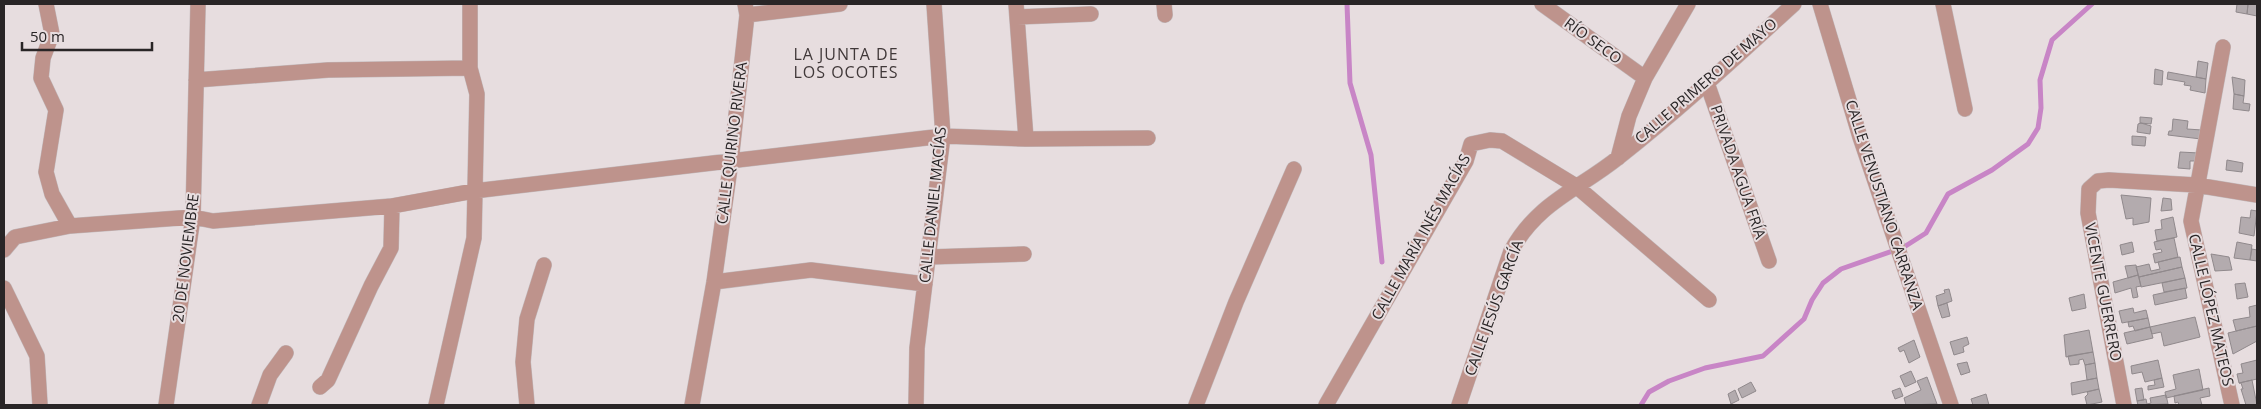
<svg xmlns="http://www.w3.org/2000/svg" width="2261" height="409" font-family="'Open Sans',sans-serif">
<rect width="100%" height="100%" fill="#e7dddf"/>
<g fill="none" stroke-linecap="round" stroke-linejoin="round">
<path stroke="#c885c6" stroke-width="5" d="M1347 4 1350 83 1371 155 1382 262
M1641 405 1649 392 1669 381 1705 368 1763 356 1804 319 1812 300 1823 283 1841 269 1904 247 1926 233 1948 194 1992 170 2028 144 2038 128 2041 108 2040 80 2052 40 2092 4"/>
</g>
<path fill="#b3abae" stroke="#90898c" d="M2237 4H2248L2247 14 2236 12Z
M2248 4H2257V16L2247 14Z
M2198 61 2208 63 2206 79 2196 77Z
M2155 69 2163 71 2162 85 2154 84Z
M2168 72 2206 79 2205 93 2190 90 2191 86 2184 85 2185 82 2167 79Z
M2232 77 2245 80 2244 96 2234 94Z
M2234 94 2244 96 2243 103 2250 104 2249 111 2233 109Z
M2140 117 2152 118 2151 124 2140 123Z
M2173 119 2188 121 2187 129 2202 130 2201 139 2168 135 2169 131H2172Z
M2141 123 2151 126 2150 134 2137 132 2138 124Z
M2132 136 2146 137 2145 146 2132 145Z
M2180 152 2199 153 2198 161H2190V169L2178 168Z
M2227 160 2243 163 2242 172 2226 170Z
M2121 195 2151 198 2149 222 2133 225V218L2126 219Z
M2163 198 2171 199 2172 210 2161 211Z
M2251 210 2257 211 2254 236 2239 233 2241 217 2250 218Z
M2173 217 2177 237 2157 241 2155 230 2162 229 2161 220Z
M2174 238 2178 257 2155 263 2153 254 2162 252 2161 249 2156 250 2154 242Z
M2132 242 2134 252 2122 255 2120 245Z
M2237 242 2252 245 2250 260 2234 258Z
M2252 249 2257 250V261L2250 260Z
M2211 254 2229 257 2232 270 2215 271Z
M2180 257 2182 267 2139 277 2136 267 2149 264 2151 271 2160 269 2158 262Z
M2136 265 2138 275 2128 278 2125 266Z
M2182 267 2185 278 2141 287 2139 277Z
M2138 275 2141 286 2136 287 2138 297 2133 298 2131 288 2115 293 2113 282Z
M2185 278 2187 288 2164 292 2162 283Z
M2245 283 2248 297 2237 299 2235 284Z
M2185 288 2187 298 2155 305 2153 295Z
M1949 289 1952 301 1938 306 1936 296 1945 293 1944 290Z
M2084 294 2086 308 2072 311 2069 298Z
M1947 303 1950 316 1942 318 1938 306Z
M2257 305V326L2236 331 2233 320 2250 317 2249 307Z
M2133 308 2134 313 2146 310 2148 318 2122 323 2119 311Z
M2195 317 2200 337 2164 346 2161 332 2152 334 2150 327Z
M2148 318 2150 327 2135 331 2133 326 2129 327 2128 322Z
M2257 326V341L2233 354 2228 333Z
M2150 327 2153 338 2127 344 2124 333Z
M2089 330 2093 352 2066 357 2064 335Z
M1967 337 1969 344 1963 347 1964 352 1954 355 1950 342Z
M1914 340 1920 357 1909 363 1904 350 1900 352 1898 348Z
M2093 352 2095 363 2085 365 2083 359 2079 360V364L2070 365 2068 356Z
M2158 360 2162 378 2145 382 2142 372 2132 374 2131 366Z
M2257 360V379L2239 383 2237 374 2243 373 2241 364Z
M1967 362 1970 372 1961 375 1957 364Z
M2095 363 2097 378 2087 380 2085 365Z
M2199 369 2203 390 2166 398 2165 392 2176 389 2173 375Z
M1911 371 1916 382 1905 387 1900 376Z
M1927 377 1937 404 1906 405 1904 398 1921 390 1917 381Z
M2097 378 2099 389 2072 395 2071 383Z
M2162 378 2164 387 2148 390V386L2155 385 2154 380Z
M2252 380 2257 405H2246L2241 389H2243L2241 383H2239Z
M1751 382 1756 391 1742 398 1738 389Z
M1900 388 1903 396 1895 399 1892 391Z
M2142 388 2144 400 2137 401 2135 389Z
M2209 388 2210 396 2200 398 2202 405H2179L2178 402 2175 403 2174 396Z
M2099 389 2102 402 2087 405 2085 397 2088 394 2087 392Z
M1735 390 1739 400 1731 404 1728 394Z
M1986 394 1989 405H1973L1971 399Z
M2166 395 2168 404 2138 405 2137 401 2146 399 2147 404 2151 403 2150 398Z"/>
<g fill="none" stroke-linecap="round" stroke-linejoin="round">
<g stroke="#c1b8ba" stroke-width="16">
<path id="street" d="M46 4 52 34 43 58 41 78 56 110 46 172 52 194 70 226
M1016 4 1026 139
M1164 4 1165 15
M1542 4 1645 78
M1820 4 1860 137 1951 405
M1943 4 1965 109
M747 15 840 4
M1017 17 1091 14
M2223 47 2191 221 2232 405
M196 80 328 70 470 68
M1707 83 1769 261
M1618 158 1629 116 1645 78 1688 4
M4 250 15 237 70 226 193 217 213 221 392 206 474 191 943 136 1026 139 1148 138
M929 257 1024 254
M714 282 811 270 925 284
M4 288 37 356 40 405
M320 387 328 380 371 286 391 248 392 206
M166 405 193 217 198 4
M259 405 270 375 286 353
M436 405 474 238 477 94 470 68V4
M527 405 523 362 527 319 544 265
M692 405 714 282 731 161 747 15 745 4
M916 405 917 348 943 136 934 4
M1196 405 1236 302 1294 169
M1326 405 1466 161 1471 144 1490 140 1502 141 1576 186 1709 300
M1459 405 1511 251C1538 202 1578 190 1619 157 1680 109 1737 56 1794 4
M2124 405 2088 213 2089 189 2098 181 2109 180 2196 185 2257 195"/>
</g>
<use href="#street" stroke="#be938c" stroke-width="15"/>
</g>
<g text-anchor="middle" stroke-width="4" stroke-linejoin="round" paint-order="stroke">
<g font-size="15" fill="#292526" stroke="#e7dddf">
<text transform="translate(1593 41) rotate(36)" y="5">RÍO SECO</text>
<text transform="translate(1706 81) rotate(-41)" y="5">CALLE PRIMERO DE MAYO</text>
<text transform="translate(732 143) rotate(-83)" y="5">CALLE QUIRINO RIVERA</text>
<text transform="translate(1738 172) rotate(71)" y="5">PRIVADA AGUA FRÍA</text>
<text transform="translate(933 205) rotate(-84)" y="5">CALLE DANIEL MACÍAS</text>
<text transform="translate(1884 205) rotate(72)" y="5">CALLE VENUSTIANO CARRANZA</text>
<text transform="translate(1421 237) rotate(-61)" y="5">CALLE MARÍA INÉS MACÍAS</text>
<text transform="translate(186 258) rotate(-83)" y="5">20 DE NOVIEMBRE</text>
<text transform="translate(2103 292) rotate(79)" y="5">VICENTE GUERRERO</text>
<text transform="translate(1494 308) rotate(-70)" y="5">CALLE JESÚS GARCÍA</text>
<text transform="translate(2211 310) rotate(77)" y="5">CALLE LÓPEZ MATEOS</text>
</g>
<g font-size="16" letter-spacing="1" fill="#403839" stroke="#e7dddf">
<text x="846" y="60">LA JUNTA DE<tspan x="846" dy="18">LOS OCOTES</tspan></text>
</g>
</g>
<rect width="2261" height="409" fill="none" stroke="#292526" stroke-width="10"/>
<path d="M22 42v8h130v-8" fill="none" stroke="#292526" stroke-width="2.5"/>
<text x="30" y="42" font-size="15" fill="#292526" stroke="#e7dddf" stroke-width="4" paint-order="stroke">50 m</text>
</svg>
